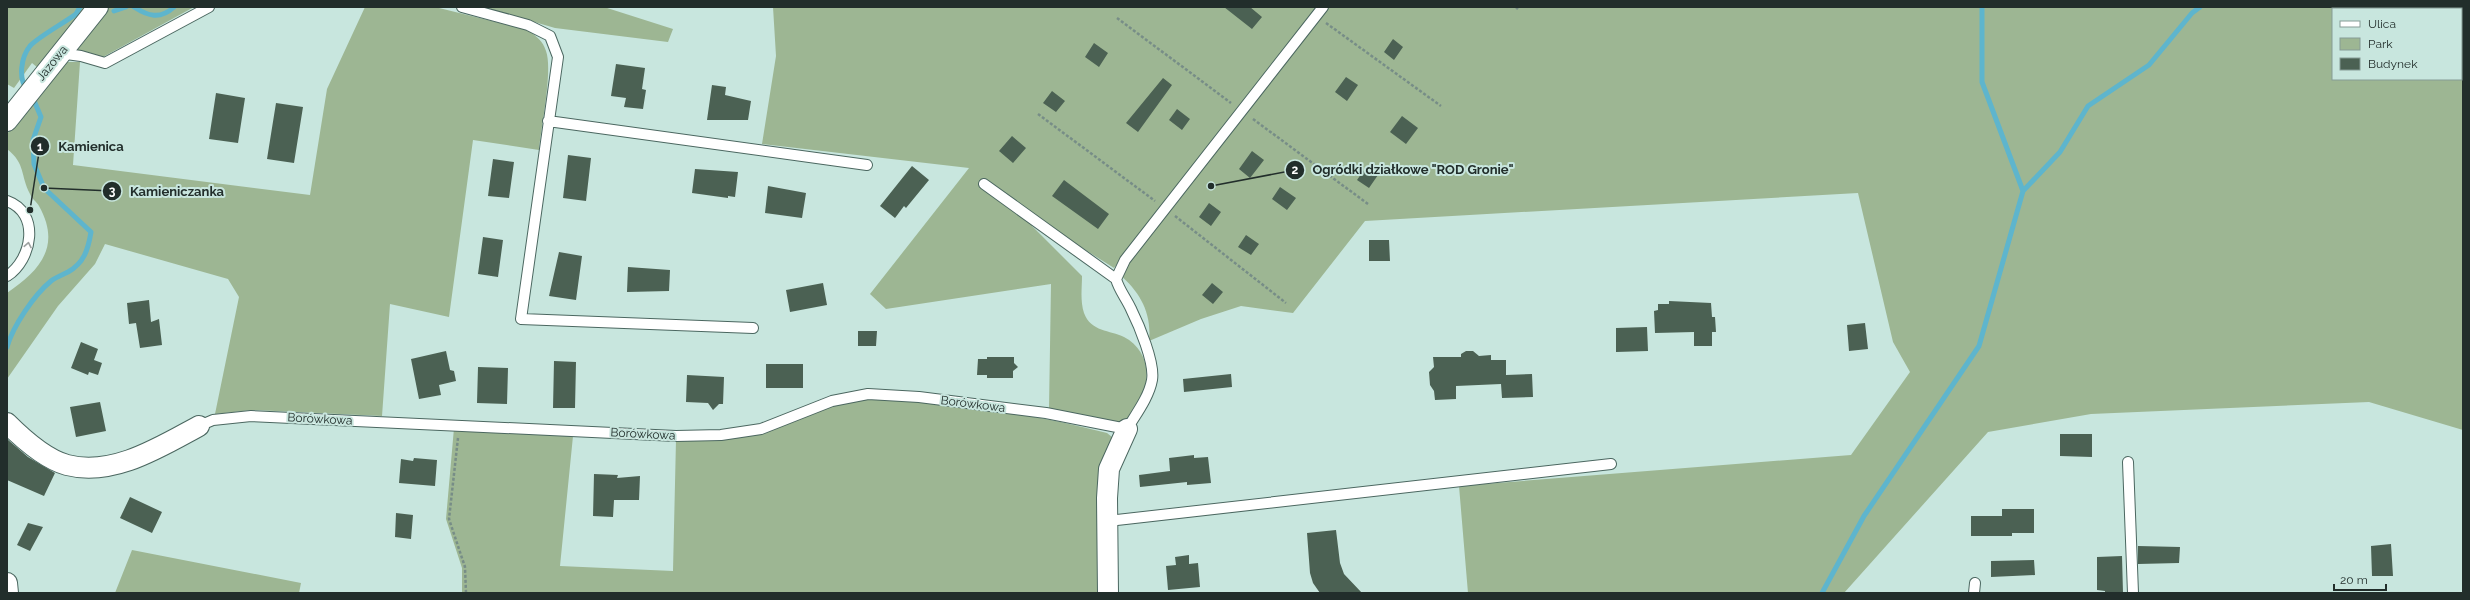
<svg xmlns="http://www.w3.org/2000/svg" width="2470" height="600" font-family="Raleway,sans-serif">
<rect width="100%" height="100%" fill="#c8e6de"/>
<path fill="#9db693" fill-rule="evenodd" d="M7 7H91L38 68 32 63 14 88 7 84Z
M104 7H194L103 57 75 50Z
M365 7H435L528 30C536 36 543 41 546 51 553 70 541 128 539 150L473 140 449 317 390 304 382 416 252 410 215 414 239 297 228 279 105 244 95 264 58 306 7 379V293C39 271 62 247 39 206 37 202 32 199 30 194 20 175 26 164 7 149V134L64 62H80L73 165 310 195 327 89Z
M483 7H604L673 29 668 42 555 28Z
M773 7H2463V430L2369 402 2091 414 1988 432 1844 593H1468L1459 486 1851 455 1910 372 1893 342 1858 193 1365 221 1293 313 1241 306 1201 319 1149 341C1152 313 1140 292 1119 274L1122 258 1114 268 1038 220 1032 226 1082 276C1082 287 1080 301 1084 313 1091 332 1110 330 1124 337 1144 347 1152 371 1143 392 1138 403 1130 413 1124 424L1049 409 1051 284 886 309 870 294 969 168 762 144 776 56ZM2333 9H2461V79H2333Z
M869 399C949 402 1029 413 1107 433L1112 437 1106 458 1101 593H462V568L446 519 454 428 573 436 560 566 673 571 676 440 722 439 834 405Z
M132 550 301 583 299 593H115Z"/>
<g fill="none" stroke-linecap="round" stroke-linejoin="round">
<path stroke="#5eb5cd" stroke-width="5" d="M134 7C148 16 160 20 174 7
M1982 7V82L2023 191
M114 11 126 7
M27 89C18 79 21 57 30 46 38 37 64 23 76 14L80 7
M7 347C13 326 34 295 51 281 56 277 62 275 68 272 84 263 88 250 91 232L44 188 34 164 33 140 41 117 32 96
M1822 593 1864 516 1979 346 2023 191 2060 152 2088 106 2149 65 2192 13 2200 7"/>
</g>
<path fill="#4b6153" d="M1224 7H1250L1262 17 1252 29Z
M1393 39 1403 47 1394 60 1384 52Z
M1094 43 1108 53 1099 67 1085 57Z
M616 64 645 68 642 89 646 90 643 109 624 107 626 98 611 96Z
M1346 77 1358 85 1347 101 1335 92Z
M1163 78 1172 85 1138 132 1126 123Z
M712 85 726 87 725 95 751 101 748 120H707Z
M1052 91 1065 101 1056 112 1043 103Z
M216 93 245 98 238 143 209 139Z
M276 103 303 107 294 163 267 159Z
M1177 109 1190 119 1182 130 1169 120Z
M1402 116 1418 128 1406 144 1390 132Z
M1012 136 1026 148 1013 163 999 151Z
M1252 151 1264 160 1250 178 1239 169Z
M568 155 591 158 586 201 563 198Z
M493 159 514 162 509 198 488 196Z
M912 166 929 180 906 208 904 206 895 218 880 206Z
M1366 167 1378 175 1369 188 1357 180Z
M695 169 738 172 735 197 728 196V198L692 193Z
M1064 180 1109 214 1098 229 1052 196Z
M768 186 806 193 802 218 765 213Z
M1280 187 1296 198 1287 210 1272 199Z
M1209 203 1221 212 1211 226 1199 217Z
M1246 235 1259 244 1251 255 1238 247Z
M483 237 503 240 498 277 478 274Z
M1369 240H1389L1390 261H1369Z
M559 252 582 256 576 300 549 296Z
M628 267 670 270 669 291 627 292Z
M823 283 827 305 790 312 786 290Z
M1212 283 1223 292 1213 304 1202 295Z
M149 300 151 322 159 319 162 345 140 348 136 323 129 324 127 303Z
M1669 301 1711 303 1712 317H1715L1716 332H1712V346H1694V332L1655 333 1654 311 1658 310V304H1669Z
M1865 323 1868 349 1849 351 1847 325Z
M1647 327 1648 351 1616 352V328Z
M858 331H877L876 346H858Z
M81 342 98 349 94 360 102 363 98 375 89 372 88 375 71 368Z
M446 351 450 370 454 371 456 381 439 385 441 395 419 399 411 359Z
M1466 351H1473L1479 356 1491 355V360H1506V375L1532 374 1533 397 1502 398 1501 384 1456 386V399L1435 400 1434 391 1430 385 1429 372 1434 367 1433 357H1461V354Z
M987 357H1014V363L1018 367 1013 371V378H987V375H977L978 359H987Z
M554 361 576 362 575 408H553Z
M766 364H803V388H766Z
M478 367 508 368 507 404 477 403Z
M1231 374 1232 387 1184 392 1183 379Z
M687 375 724 377 723 404H719L713 410 708 403 686 402Z
M100 402 106 431 76 437 70 407Z
M2060 434H2092V457L2060 456Z
M7 439 28 457 55 473 44 496 7 480Z
M1194 455V458L1208 457 1211 483 1187 485V482L1140 487 1139 475 1170 471 1169 458Z
M414 458 437 460 435 486 399 483 401 459 413 461Z
M594 474 618 475 617 478 640 476 639 500H614L613 517 593 516Z
M130 497 162 512 152 533 120 518Z
M2002 509H2034V533H2012V536H1971V516H2002Z
M396 513 413 515 411 539 395 537Z
M28 523 43 527 30 551 17 545Z
M1336 530 1340 563 1344 574 1362 593H1320L1313 583 1310 573 1307 533Z
M2391 544 2393 576H2372L2371 546Z
M2138 546 2180 547 2179 563 2138 564Z
M1189 555V564L1198 563 1200 587 1168 590 1166 566 1176 565 1175 557Z
M2122 556 2123 593H2105V591L2097 590V557Z
M2034 560 2035 575 1991 577V561Z"/>
<g fill="none" stroke-linecap="round" stroke-linejoin="round">
<g stroke="#4b6760" stroke-width="12">
<path id="lane" d="M462 7 528 25 550 36 558 57 521 319 753 328
M59 53 81 56 105 63 209 7
M548 121 867 165
M7 201C41 213 32 260 7 276
M1116 279 1125 260 1323 7
M199 426 213 420 251 416 676 436 721 435 761 429 832 401 868 394 919 397 1046 413 1127 429C1136 414 1149 397 1152 380 1155 363 1139 325 1131 309 1126 298 1119 290 1116 279L984 184
M2128 462 2133 593
M1108 521 1611 464
M1974 593 1975 583"/>
</g>
<g stroke="#4b6760" stroke-width="22">
<path id="street" d="M7 121 98 7
M7 423C23 439 45 459 67 465 113 477 160 447 199 426
M7 583 8 593
M1108 593 1107 498 1109 469 1127 429"/>
</g>
<path stroke="#778d87" stroke-width="2.5" stroke-dasharray="3 2" stroke-linecap="butt" d="M1516 7 1518 9
M1117 18 1231 103
M1326 23 1441 106
M1038 114 1155 201
M1253 119 1368 204
M1175 216 1286 303
M458 438 449 519 465 567 466 593"/>
<use href="#lane" stroke="#fff" stroke-width="10"/>
<use href="#street" stroke="#fff" stroke-width="20"/>
</g>
<defs><path id="oneway-chevron" d="M-2-3.5L2.5 0L-2 3.5" fill="none" stroke-width="1.6" stroke-linecap="round" stroke-linejoin="round"/></defs>
<use stroke="#9ca1a0" href="#oneway-chevron" transform="translate(28 245) rotate(-79)"/>
<g text-anchor="middle" stroke-width="4" stroke-linejoin="round" paint-order="stroke">
<g font-size="12" fill="#222e2b" stroke="#c8e6de">
<text transform="translate(52 63) rotate(-51)" y="4">Jazowa</text>
<text transform="translate(973 404) rotate(7)" y="4">Borówkowa</text>
<text transform="translate(320 419) rotate(3)" y="4">Borówkowa</text>
<text transform="translate(643 434) rotate(3)" y="4">Borówkowa</text>
</g>
</g>
<path fill="none" stroke="#222e2b" stroke-width="1.5" d="M30 210L40 146M1211 186L1295 170M44 188L112 191"/>
<g fill="#222e2b" stroke="#c8e6de" stroke-width="1.5">
<circle cx="30" cy="210" r="4"/>
<circle cx="1211" cy="186" r="4"/>
<circle cx="44" cy="188" r="4"/>
<circle cx="40" cy="146" r="10"/>
<circle cx="1295" cy="170" r="10"/>
<circle cx="112" cy="191" r="10"/>
</g>
<g font-size="12" text-anchor="middle" font-weight="bold" fill="#fff">
<text x="40" y="151">1</text>
<text x="1295" y="174">2</text>
<text x="112" y="195">3</text>
</g>
<g font-size="13" text-anchor="middle" font-weight="bold" fill="#222e2b" stroke="#c8e6de" stroke-width="4" stroke-linejoin="round" paint-order="stroke">
<text x="91" y="151">Kamienica</text>
<text x="1413" y="174">Ogródki działkowe "ROD Gronie"</text>
<text x="177" y="196">Kamieniczanka</text>
</g>
<rect width="2470" height="600" fill="none" stroke="#222e2b" stroke-width="16"/>
<rect x="2332" y="8" width="130" height="72" fill="#c8e6de" stroke="#869c96"/>
<rect x="2340" y="21" width="20" height="6" fill="#ffffff" stroke="#869c96"/>
<text x="2368" y="28" font-size="12" fill="#222e2b">Ulica</text>
<rect x="2340" y="38" width="20" height="12" fill="#9db693" stroke="#869c96"/>
<text x="2368" y="48" font-size="12" fill="#222e2b">Park</text>
<rect x="2340" y="58" width="20" height="12" fill="#4b6153" stroke="#869c96"/>
<text x="2368" y="68" font-size="12" fill="#222e2b">Budynek</text>
<path d="M2334 584v6h52v-6" fill="none" stroke="#222e2b" stroke-width="2"/>
<text x="2340" y="584" font-size="12" fill="#222e2b" stroke="#c8e6de" stroke-width="3" paint-order="stroke">20 m</text>
</svg>
